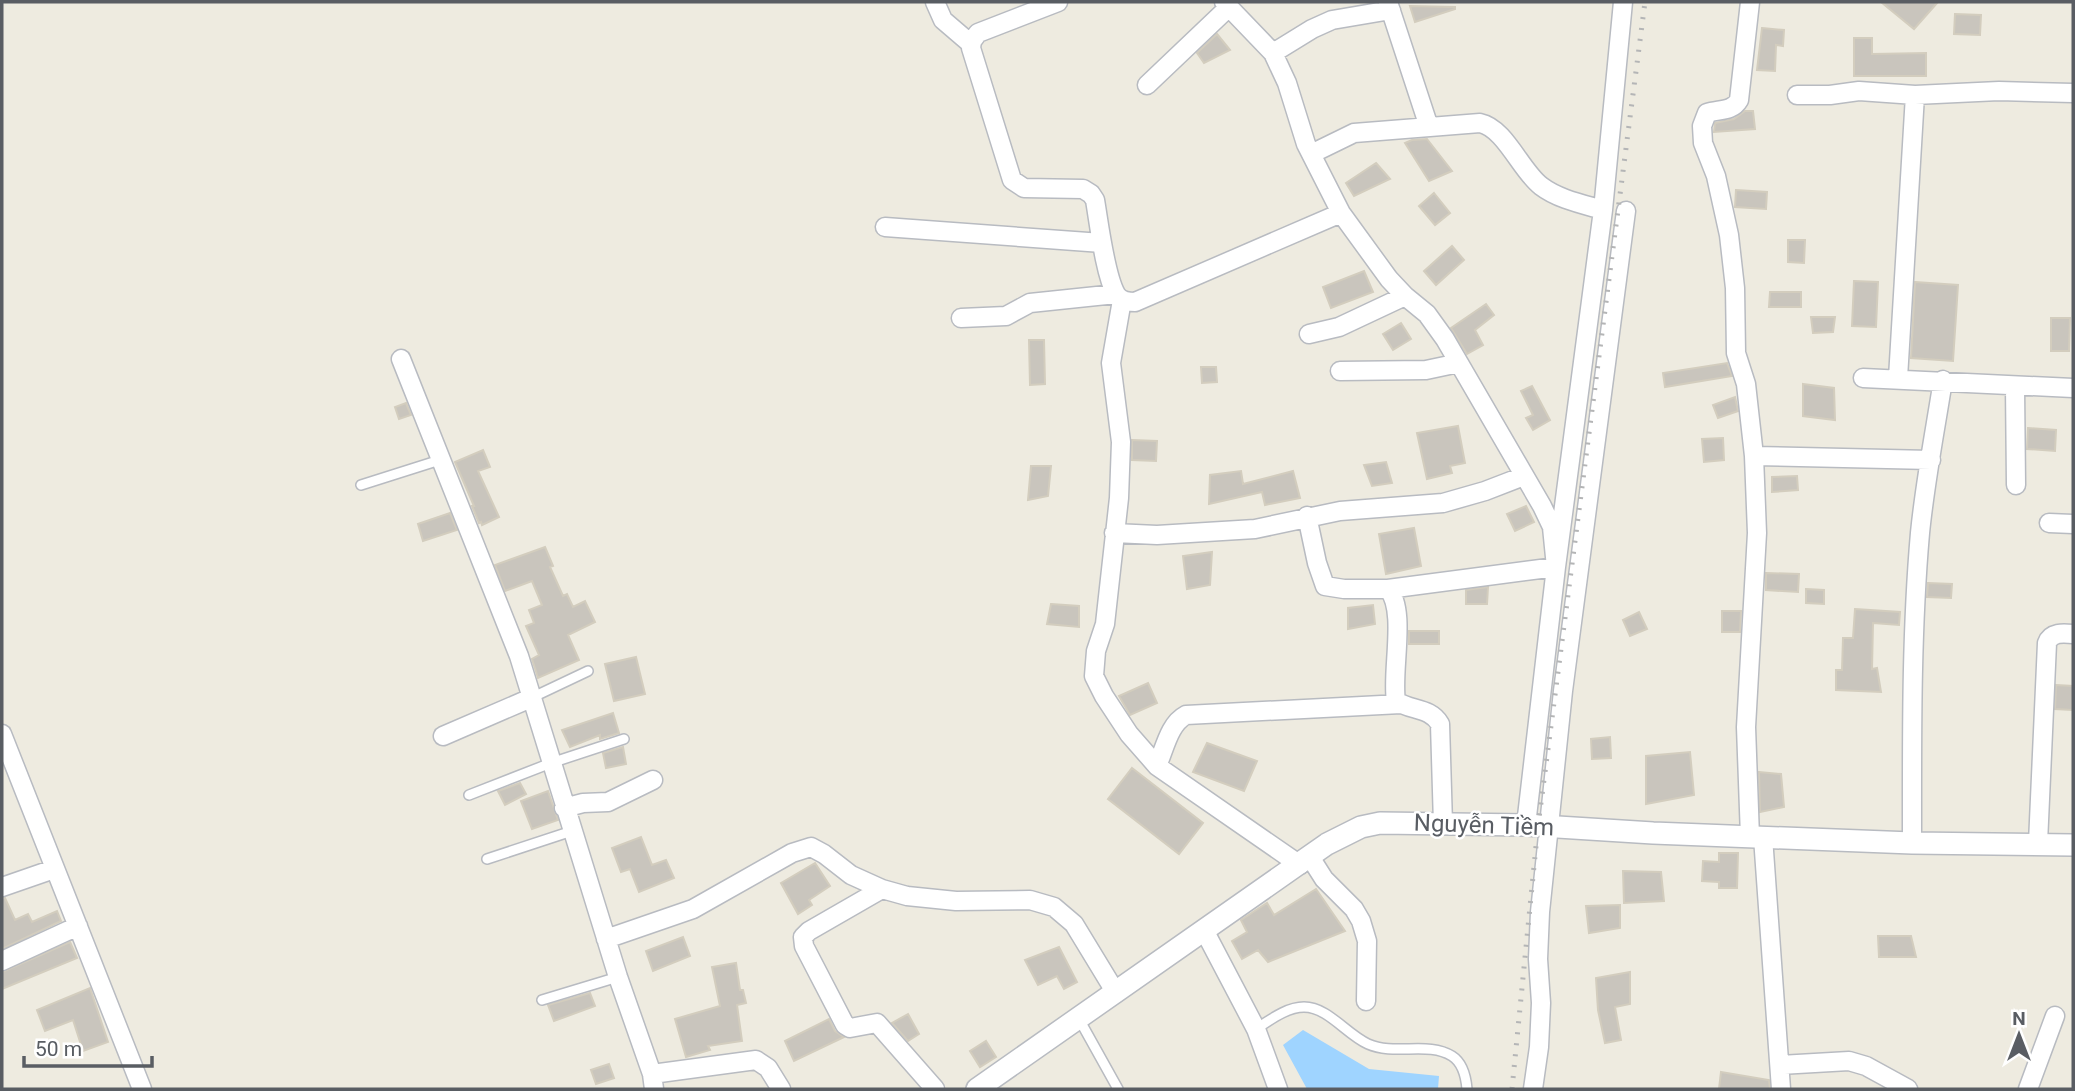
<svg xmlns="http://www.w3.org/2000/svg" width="2075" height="1091" font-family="Roboto,sans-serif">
<rect width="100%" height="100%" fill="#eeebe0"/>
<path fill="#9fd4ff" d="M1303 1030 1369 1069 1439 1076 1438 1089H1307L1283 1045Z"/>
<path fill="#c9c5bd" stroke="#d3cdbe" stroke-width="2" d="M1881 2H1938L1914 29Z
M1410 6 1455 7V9L1415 22Z
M1955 14 1981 15 1980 35 1954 34Z
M1762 28 1784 30 1783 46 1776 45 1775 71 1757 70Z
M1217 34 1230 50 1204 63 1197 53Z
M1854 38H1872V54L1926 53V76H1854Z
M1745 111H1753L1755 129 1714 132 1715 123 1734 119Z
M1427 139 1452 171 1429 181 1405 143 1412 140Z
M1376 163 1390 179 1354 196 1346 183Z
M1736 190 1767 192 1766 209 1735 207Z
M1434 193 1450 213 1435 225 1419 206Z
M1788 240H1805L1804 263 1788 262Z
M1452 246 1464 260 1436 285 1424 271Z
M1364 271 1373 292 1331 308 1323 287Z
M1854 281 1878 282 1876 327 1852 326Z
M1915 282 1958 285 1953 361 1911 358Z
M1770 292H1801V307H1769Z
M1486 304 1494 315 1475 330 1483 345 1467 354 1451 328Z
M1811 317H1835L1833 332 1813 333Z
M2051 318H2070L2069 351H2051Z
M1401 323 1411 339 1393 350 1383 334Z
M1029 340H1044L1045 384 1030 385Z
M1727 363 1732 376 1665 387 1663 373Z
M1201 367H1216L1217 382 1202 383Z
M1803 384 1834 388 1835 420 1803 416Z
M1532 386 1550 420 1533 430 1526 418 1533 415 1521 391Z
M1735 397 1738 411 1718 418 1713 405Z
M406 403 411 415 399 419 395 407Z
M1458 426 1465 463 1450 466 1452 473 1427 479 1417 433Z
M2028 428 2056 430 2055 451 2027 449Z
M1723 438 1724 460 1704 462 1702 439Z
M1132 440 1157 441 1156 461 1132 460Z
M483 450 490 467 478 471 499 517 482 525 481 522 479 523 472 506H474L455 462Z
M1386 462 1392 483 1372 486 1364 465Z
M1031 466H1051L1048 496 1028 500Z
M1241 471 1243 484 1293 471 1300 498 1265 505 1262 492 1209 504 1210 475Z
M1797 476 1798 490 1772 492V477Z
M1526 506 1534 522 1515 531 1507 514Z
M450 513 457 530 423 541 418 524Z
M1414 528 1421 566 1386 574 1379 534Z
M545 547 553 566 550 567 563 596 567 594 573 607 585 601 595 622 568 635 579 660 538 678 532 659 539 655 526 626 534 623 529 610 542 605 532 581 505 591 495 565Z
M1212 552 1210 585 1187 589 1183 556Z
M1766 573 1799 574 1798 592 1766 590Z
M1928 583 1952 584 1951 598 1927 597Z
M1488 587 1487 604H1466V590Z
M1806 589 1824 590V604L1806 603Z
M1051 604 1079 606V627L1047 624Z
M1373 605 1375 624 1348 629V608Z
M1855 609 1900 612 1899 625 1873 623 1872 669 1877 668 1881 692 1836 690V670H1842L1843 638H1853Z
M1722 611H1741L1740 632H1722Z
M1639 612 1647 629 1630 636 1623 620Z
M1409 631H1439V644H1409Z
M636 657 645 694 614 701 605 664Z
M1148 683 1157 703 1130 715 1119 696Z
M2056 685 2073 686 2072 710 2055 709Z
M613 713 619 733 600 739V735L570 747 562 730Z
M1610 737 1611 758 1592 759 1591 739Z
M1207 743 1257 761 1244 791 1193 772Z
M623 747 626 764 606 768 603 753Z
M1690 752 1694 795 1646 804V756Z
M1132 768 1203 823 1179 854 1108 799Z
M1759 772 1781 774 1784 807 1760 812Z
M520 783 526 794 505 805 498 791Z
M548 791 558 820 532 829 521 801Z
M641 837 652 865 666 860 674 878 639 892 630 869 621 872 612 848Z
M1719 853H1738L1737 888H1719V882L1702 881 1703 861 1719 862Z
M815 863 830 886 809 900 812 905 798 914 781 883Z
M1623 871 1661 872 1664 901 1624 903Z
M1316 889 1345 931 1268 962 1258 950 1242 959 1232 941 1247 932 1241 920 1267 903 1274 915Z
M2 898H5L15 920 28 914 32 922 57 911 61 921 2 949Z
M1620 905V928L1589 933 1586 906Z
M1878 936H1911L1916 957H1879Z
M683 937 690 956 653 971 646 951Z
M70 942 77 958 2 989V972Z
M1059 947 1077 982 1064 989 1057 976 1038 985 1025 960Z
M736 963 740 990H743L746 1003 737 1005 742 1041 708 1046 710 1050 686 1057 675 1019 720 1006 712 967Z
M1630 972V1004L1615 1007 1621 1040 1605 1043 1598 1010 1596 978Z
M90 988 108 1042 83 1051 73 1020 45 1031 37 1010Z
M590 993 595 1006 554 1021 548 1005Z
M908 1014 919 1034 908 1041 892 1023Z
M829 1019 835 1031 844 1037 794 1061 785 1041Z
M986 1041 996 1057 980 1067 970 1051Z
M609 1064 614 1078 596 1084 591 1070Z
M1721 1072 1769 1080 1770 1089H1719Z"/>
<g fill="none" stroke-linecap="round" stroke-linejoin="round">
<g stroke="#b8bbc1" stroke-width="12">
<path id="service" d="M361 485 443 459
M531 698 588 671
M469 795 551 763 624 739
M487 859 572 831
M542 1000 618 977
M1079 1019 1118 1089
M1256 1029C1270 1020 1287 1007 1304 1007 1328 1007 1346 1034 1368 1044 1395 1056 1428 1041 1452 1056 1463 1063 1466 1077 1467 1089"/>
</g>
<g stroke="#b8bbc1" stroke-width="21">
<path id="minor" d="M935 2 943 20 971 44
M1058 2 978 33 972 41 971 48 1012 180 1024 188 1083 189 1091 194 1095 200C1099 223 1105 275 1116 294 1120 301 1128 302 1135 302L1341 213
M1224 2 1273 53 1287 83 1306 144 1341 213 1389 279 1405 296 1427 314 1445 339 1542 506 1552 527 1556 567 1526 825
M1388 2 1429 127
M1273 53 1312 29 1332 20 1391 10
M1147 85 1229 7
M1797 95H1830L1859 91 1915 95 1999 91 2073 93
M1311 154 1354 133 1480 123C1505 128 1521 171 1541 186 1558 199 1582 204 1603 210
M885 227 1102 243
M1122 300 1111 363 1121 442 1119 498 1105 624 1096 651 1094 676 1104 696 1129 734 1157 766 1300 865
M961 318 1006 316 1030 303 1116 294
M1309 334 1339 327 1405 296
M401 359 519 656 618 977 652 1074 654 1089
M1340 371 1426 370 1459 363
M1863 378 2073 388
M1898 378 1915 95
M2015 387 2016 485
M1754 456 1931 460
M1307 516 1317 563 1325 586 1344 589H1388C1407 610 1391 672 1396 701 1411 711 1430 707 1440 724L1443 824
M2049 523 2073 524
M1114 533 1157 535 1255 529 1340 511 1443 503 1485 491 1524 476
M1388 589 1556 567 1603 210 1623 2
M2 734 142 1089
M443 736 531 698
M1157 766C1165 748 1169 724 1186 715L1401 704
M564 808 583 803 608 802 653 780
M1750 837 1746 727 1757 533 1754 456 1746 384 1736 353 1735 288 1729 235 1716 176 1703 143 1702 126 1707 113C1719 109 1732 112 1739 100L1750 2
M1763 837 1781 1089
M1912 843C1912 740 1911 636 1920 533 1925 482 1935 431 1943 380
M2038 843 2047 643C2051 632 2063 633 2073 634
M1310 857 1324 879 1354 909 1361 921 1367 941 1366 1001
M2 887 54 869
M882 889 809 931 803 937 804 946 845 1025 850 1028 877 1023 935 1089
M1204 930 1256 1029 1278 1089
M606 939 693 909 792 853 811 847 824 854 851 875 882 889 907 896 956 901 1030 900 1054 907 1074 924 1116 993
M2 961 78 926
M1780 1065 1849 1061 1866 1066 1908 1089
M652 1074 756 1060 768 1068 781 1089
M1533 1089 1539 1047 1541 1003 1538 959 1540 912 1563 691 1626 211
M2028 1089 2055 1016"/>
</g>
<g stroke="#b8bbc1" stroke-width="24">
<path id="tertiary" d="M977 1089 1327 844 1361 827 1380 823 1526 825 1653 833 1912 843 2073 845"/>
</g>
<use href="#service" stroke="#fff" stroke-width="9"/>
<use href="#minor" stroke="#fff" stroke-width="18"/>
<use href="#tertiary" stroke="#fff" stroke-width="21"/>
<path stroke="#b4b5b6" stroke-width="5" stroke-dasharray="2 9" stroke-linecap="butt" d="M1512 1089 1538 826 1645 2"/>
</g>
<g text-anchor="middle" stroke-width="5" stroke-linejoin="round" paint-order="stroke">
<g font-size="24" fill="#595d63" stroke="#fff">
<text transform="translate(1484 825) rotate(2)" y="8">Nguyễn Tiềm</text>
</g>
</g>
<rect width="2075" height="1091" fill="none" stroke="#595d63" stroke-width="7"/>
<g transform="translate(2019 1035)" stroke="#ffffff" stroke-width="5" paint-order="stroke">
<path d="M0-5L12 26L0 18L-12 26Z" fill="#595d63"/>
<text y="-10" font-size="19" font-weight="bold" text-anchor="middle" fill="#595d63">N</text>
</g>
<path d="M24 1056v10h128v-10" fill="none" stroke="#595d63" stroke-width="3.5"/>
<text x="35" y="1056" font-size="21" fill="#595d63" stroke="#ffffff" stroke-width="5" paint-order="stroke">50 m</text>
</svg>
